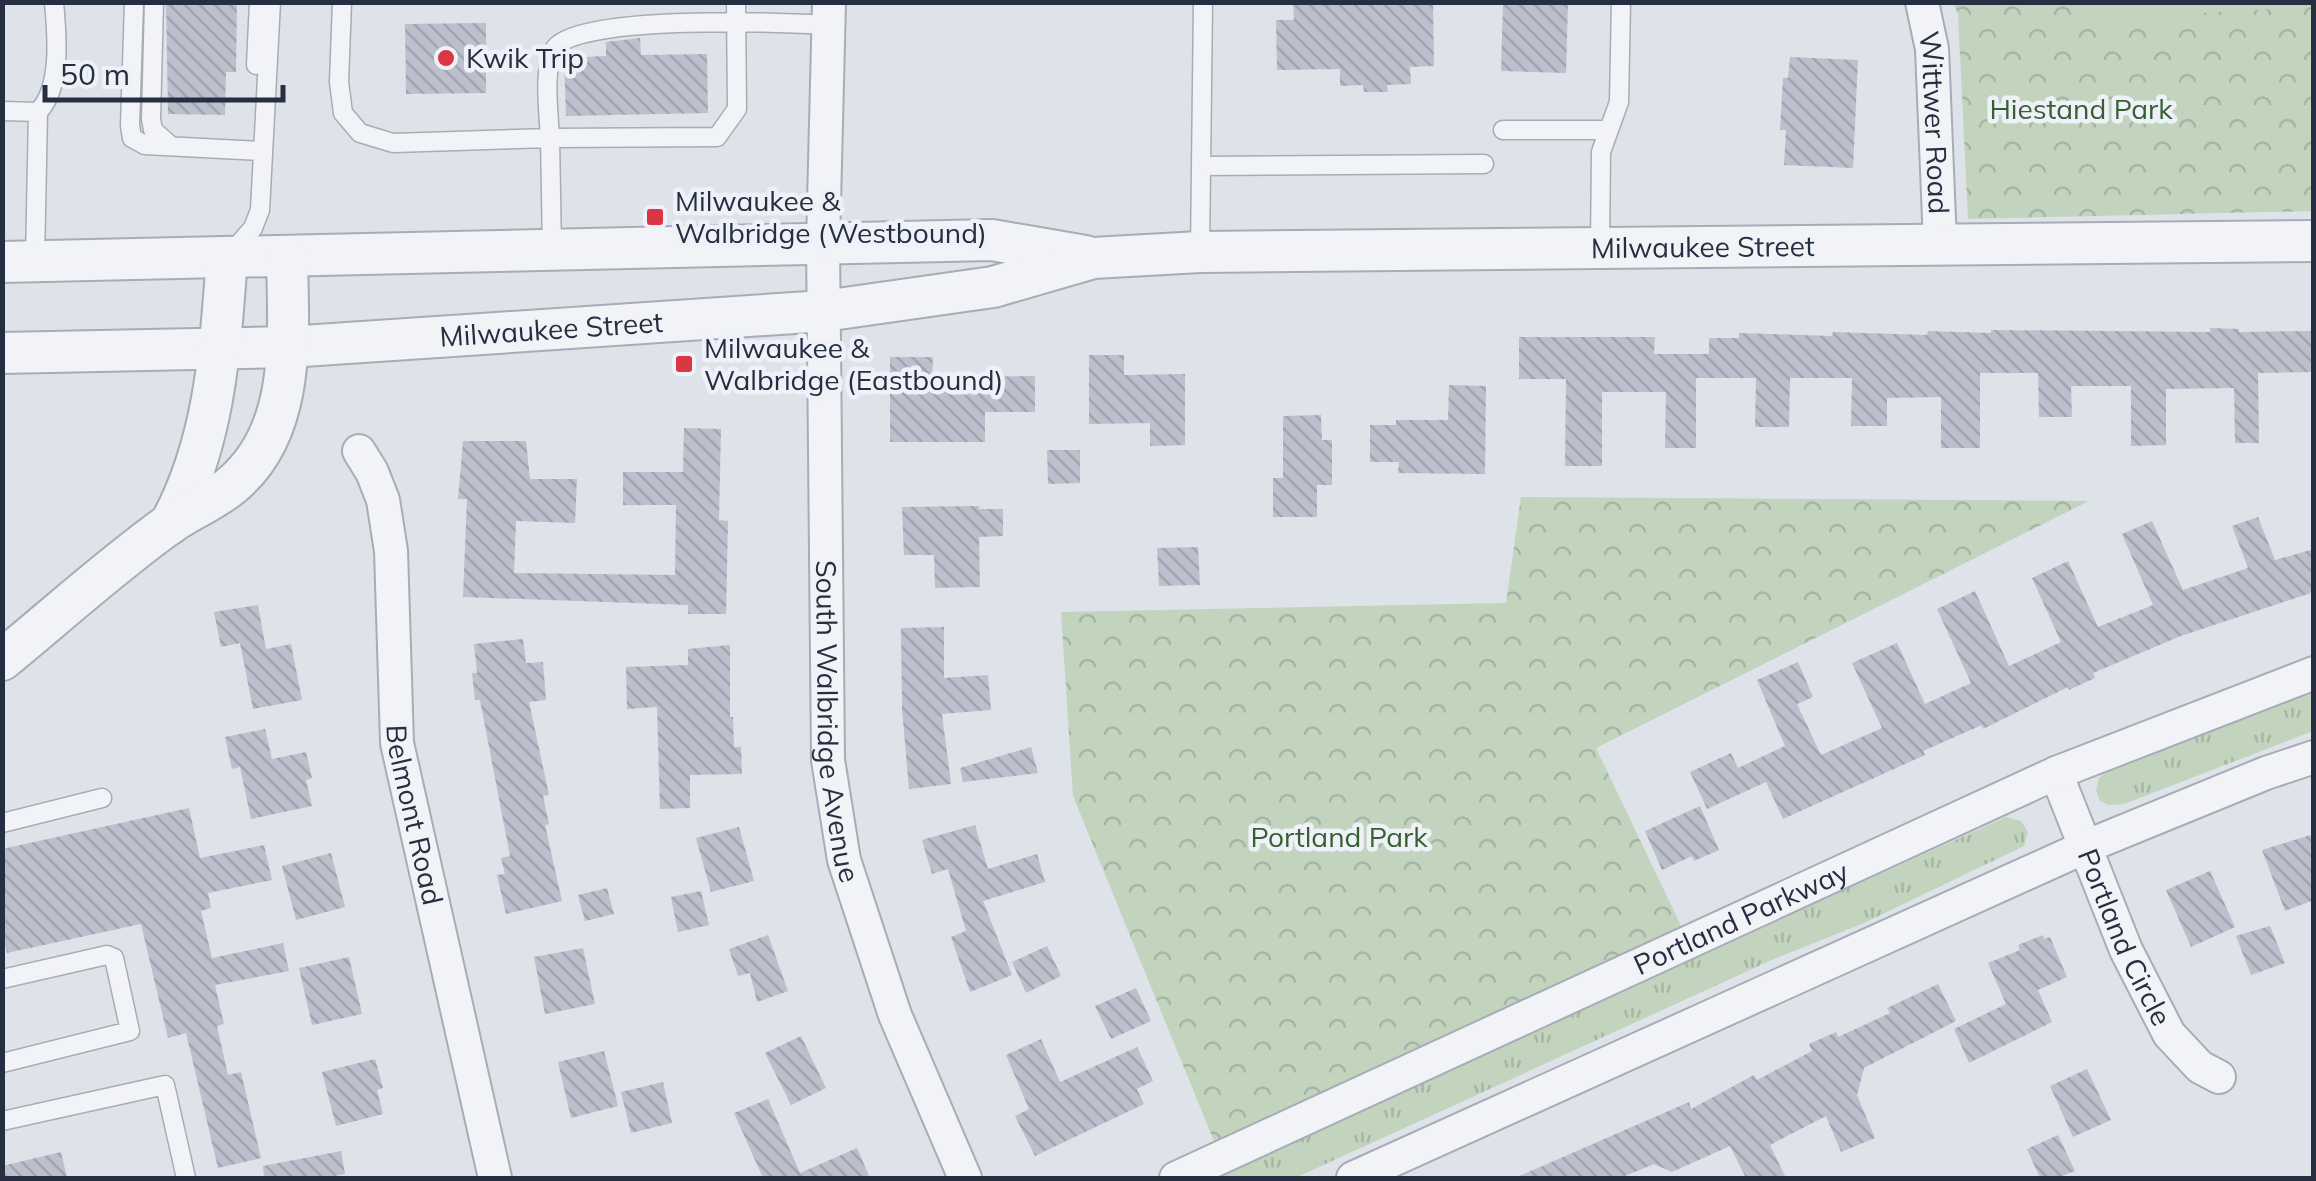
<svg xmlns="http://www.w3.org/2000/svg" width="2316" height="1181" font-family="Mulish,sans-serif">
<defs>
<pattern id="grass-tufts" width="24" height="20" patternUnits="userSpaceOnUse" patternTransform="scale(2.5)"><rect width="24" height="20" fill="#c2d4be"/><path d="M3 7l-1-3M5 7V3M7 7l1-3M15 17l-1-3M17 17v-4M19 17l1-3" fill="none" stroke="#a7b6a4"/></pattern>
<pattern id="park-crowns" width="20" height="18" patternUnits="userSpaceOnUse" patternTransform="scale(2.5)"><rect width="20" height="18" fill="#c2d4be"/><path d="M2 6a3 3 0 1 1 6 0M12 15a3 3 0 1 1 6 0" fill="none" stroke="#a7b6a4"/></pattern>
<pattern id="building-back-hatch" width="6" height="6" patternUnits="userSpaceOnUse" patternTransform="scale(2.5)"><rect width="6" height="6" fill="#bbc0cc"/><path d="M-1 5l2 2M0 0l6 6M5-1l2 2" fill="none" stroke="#a1a5b0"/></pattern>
</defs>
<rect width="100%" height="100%" fill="#dee2e9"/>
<path fill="url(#grass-tufts)" d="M2313 692V731L2124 804 2109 805 2100 801 2096 790 2099 778 2109 770 2213 726Z
M2006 817 2021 821 2028 832 2024 846 1864 923 1774 959 1295 1178H1206Z"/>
<path fill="url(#park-crowns)" d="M1953 3H2313V211L1968 219 1958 14Z
M1521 497 2089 501 1596 748 1684 932 1216 1146 1073 796 1061 612 1506 603Z"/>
<path fill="#c2d4be" d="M2313 2V7L2093 19 2092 3Z"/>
<path fill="url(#building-back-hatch)" d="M166 2H237L236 72H226L225 115 168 114Z
M1293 2H1433L1434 66 1410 67 1411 84 1387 85 1388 92H1364L1363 85 1340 86V69L1277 70 1276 20H1294Z
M1503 2H1568L1566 73 1501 71Z
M486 23V93L406 94 405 24Z
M640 38 641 55 707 54 708 113 566 116 564 58 606 56V42Z
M1790 57 1858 60 1853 168 1784 165 1786 130H1780L1783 78H1788Z
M2210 328 2239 329V332L2314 331V372L2258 373 2259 443H2235L2234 388 2166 389V445L2131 446V386H2071L2072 417H2039L2038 373H1980V448H1941V397L1887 398V426H1851L1852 378H1790L1789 427H1755L1756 378H1696V448H1665L1666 392H1602V466H1565L1566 379H1519V337H1655L1654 354H1709V338H1739V333L1832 336 1833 332 1927 335 1928 331 1991 333V330L2210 332Z
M1089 355H1124V375L1185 374V445L1150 446V423L1089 424Z
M890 357H933L932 377 1035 376V412H985V442H890Z
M1449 385 1486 386 1485 474 1398 473 1399 462H1370V425H1396V420H1448Z
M1321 415 1322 440H1332V485H1317V517H1273V478H1283V416Z
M684 428 721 429 719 520 728 521 726 614H688V605L463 597 467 499H458L463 441H526L530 479H577L575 523 516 521 514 573 675 575 676 505H623V472H683Z
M1047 450H1080V483L1048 484Z
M979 506V509H1003V536L979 537 980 587 935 588 934 555H904L902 507Z
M2258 517 2275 560 2314 549V592L2181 636 2093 673 2095 678 2069 690 2068 687 1983 729 1982 725 1923 751 1925 755 1783 819 1766 782 1707 809 1690 772 1731 753 1738 768 1785 746 1757 680 1798 662 1813 697 1797 704 1821 755 1882 728 1852 663 1897 643 1925 704 1971 683 1937 609 1975 591 2009 666 2061 642 2032 578 2068 561 2098 627 2153 605 2122 534 2152 521 2183 590 2248 568 2232 526Z
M1198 547 1200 585 1159 586 1157 548Z
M258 605 266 649 291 644 302 700 253 709 240 643 221 647 214 612Z
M944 627V678L988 675 991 710 942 714 951 784 909 789 902 709 901 628Z
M523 639 526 663 543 662 546 700 529 702 549 795 543 796 549 824 545 825 562 901 506 914 497 875 505 874 501 858 510 856 480 700H475L472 673H477L474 644Z
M730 645V717H733L734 747H741L742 774 690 775V808L660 809 657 707 627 709 626 667 688 665V649Z
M265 729 272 759 306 752 312 778 306 780 312 806 251 819 240 767 232 769 225 737Z
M1031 747 1038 773 963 782 960 768Z
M1700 806 1719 850 1694 861 1692 856 1662 870 1645 831Z
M189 808 200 858 264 845 272 880 208 893 211 908 201 911 212 958 283 943 289 971 215 985 224 1024 217 1026 228 1075 241 1072 261 1158 218 1168 186 1033 168 1038 141 924 7 953 2 933V849Z
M975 825 988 869 1037 854 1045 882 983 901 1012 975 970 992 951 937 966 931 948 869 932 874 922 840Z
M739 827 754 881 711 892 696 838Z
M2314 834V900L2285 911 2262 850Z
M331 853 345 907 296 920 282 866Z
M2210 871 2235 927 2191 947 2166 890Z
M607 888 614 914 585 921 578 895Z
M701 891 709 925 678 932 671 897Z
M2270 926 2285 963 2251 975 2236 936Z
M768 935 788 991 757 1002 750 973 738 976 729 949Z
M2043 935 2044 939 2050 937 2067 977 2038 990 2052 1022 1969 1063 1954 1029 2006 1004 1988 963 2020 950 2018 945Z
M1047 946 1061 976 1026 993 1012 962Z
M583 948 595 1004 545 1014 534 957Z
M349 957 362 1014 312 1025 299 968Z
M1938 984 1956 1021 1864 1068 1857 1095 1875 1138 1841 1152 1826 1116 1770 1145 1786 1178H1746L1730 1146 1672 1172 1654 1164 1620 1178H1515L1689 1102 1691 1109 1754 1075 1757 1080 1812 1051 1809 1044 1836 1032 1838 1037 1890 1013 1887 1008Z
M1136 988 1151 1021 1111 1039 1095 1006Z
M801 1036 826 1088 791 1105 765 1053Z
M1041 1039 1060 1082 1137 1047 1153 1081 1137 1089 1144 1104 1035 1156 1015 1116 1029 1109 1006 1055Z
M604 1051 618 1106 571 1118 558 1062Z
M375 1059 383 1088 377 1090 383 1114 336 1126 322 1072Z
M2087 1069 2111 1120 2073 1137 2050 1086Z
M663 1082 672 1123 631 1133 621 1092Z
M768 1099 800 1173 857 1148 870 1178H763L734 1113Z
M2058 1135 2075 1171 2057 1178H2040L2027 1149Z
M341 1151 345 1174 324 1178H264L263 1166Z
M61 1152 67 1178H2V1166Z"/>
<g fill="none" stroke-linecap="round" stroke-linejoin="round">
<g stroke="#a7acb7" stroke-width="21">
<path id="service" d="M134 2 130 126 132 138 145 145 263 151
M154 2 151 119 153 130 171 146
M342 2 339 82 343 113 360 133 393 143 550 138C549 116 542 64 556 47 581 15 782 22 828 25
M256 65 259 2
M2 111 38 112
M1503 130H1608
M1201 166 1484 164
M1600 247 1601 152 1619 102 1621 2
M552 250 550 138 717 137 737 109 736 2
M232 252 253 228 260 210 271 2
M1200 252 1203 2
M35 261 38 112C62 88 57 34 54 2
M2 823 102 798
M2 979 107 955 114 958 130 1031 2 1063
M2 1121 165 1085 186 1178"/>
</g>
<g stroke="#a7acb7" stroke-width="36">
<g id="minor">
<path id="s1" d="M829 2 823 243 828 760 844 860 895 1015 965 1178"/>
<path id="s2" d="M1922 2 1932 49 1940 243"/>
<path id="s3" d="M359 451 372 472 383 500 391 551 397 743 495 1178"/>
<path id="s4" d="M2056 773 2126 950 2169 1034 2200 1067 2219 1077"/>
<path id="s5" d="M1176 1178 2056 773 2314 673"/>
<path d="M1353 1178 2085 847 2266 773 2314 757"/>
</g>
</g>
<g stroke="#a7acb7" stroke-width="44">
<g id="tertiary">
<path d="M2 262 992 240 1085 256"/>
<path id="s6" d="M2 353 288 347 824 311 993 287 1093 258 1200 252 2314 241"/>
<path d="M170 524C215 442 220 350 227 258"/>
<path d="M2 660C57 615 111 566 168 525 189 510 213 501 232 485 298 430 288 332 287 256"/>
</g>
</g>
<use href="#service" stroke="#f1f3f7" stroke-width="18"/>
<use href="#minor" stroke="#f1f3f7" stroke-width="32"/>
<use href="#tertiary" stroke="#f1f3f7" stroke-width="40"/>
</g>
<g fill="#db3643" stroke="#eef1f7" stroke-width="4">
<circle cx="446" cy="58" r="10"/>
<rect x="645" y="207" width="20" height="20" rx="5"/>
<rect x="674" y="354" width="20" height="20" rx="5"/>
</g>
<g text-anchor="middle" stroke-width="9" stroke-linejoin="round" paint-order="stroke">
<g font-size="28" fill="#262e42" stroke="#eef1f7" text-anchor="start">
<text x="466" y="68">Kwik Trip</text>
<text x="675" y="211">Milwaukee &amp;<tspan x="675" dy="32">Walbridge (Westbound)</tspan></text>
<text x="704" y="358">Milwaukee &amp;<tspan x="704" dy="32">Walbridge (Eastbound)</tspan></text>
</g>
<g font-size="28" fill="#375f31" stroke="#eef1f7">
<text x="2081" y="119">Hiestand Park</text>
<text x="1339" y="847">Portland Park</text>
</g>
<g font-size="28" fill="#262e42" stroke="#eef1f7">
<text dy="10" stroke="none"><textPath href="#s2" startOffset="122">Wittwer Road</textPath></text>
<text dy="10" stroke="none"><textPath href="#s6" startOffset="1708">Milwaukee Street</textPath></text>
<text dy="10" stroke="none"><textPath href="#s6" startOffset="550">Milwaukee Street</textPath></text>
<text dy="10" stroke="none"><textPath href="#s1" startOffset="720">South Walbridge Avenue</textPath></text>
<text dy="10" stroke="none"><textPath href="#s3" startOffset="372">Belmont Road</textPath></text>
<text dy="10" stroke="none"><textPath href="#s5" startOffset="622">Portland Parkway</textPath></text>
<text dy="10" stroke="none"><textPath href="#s4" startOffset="178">Portland Circle</textPath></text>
</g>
</g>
<rect width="2316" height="1181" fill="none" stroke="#262e42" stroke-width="10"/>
<path d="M45 85v15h238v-15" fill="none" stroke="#262e42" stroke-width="5"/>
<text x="60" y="85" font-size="30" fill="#262e42" stroke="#eef1f7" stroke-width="8" paint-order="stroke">50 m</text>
</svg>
